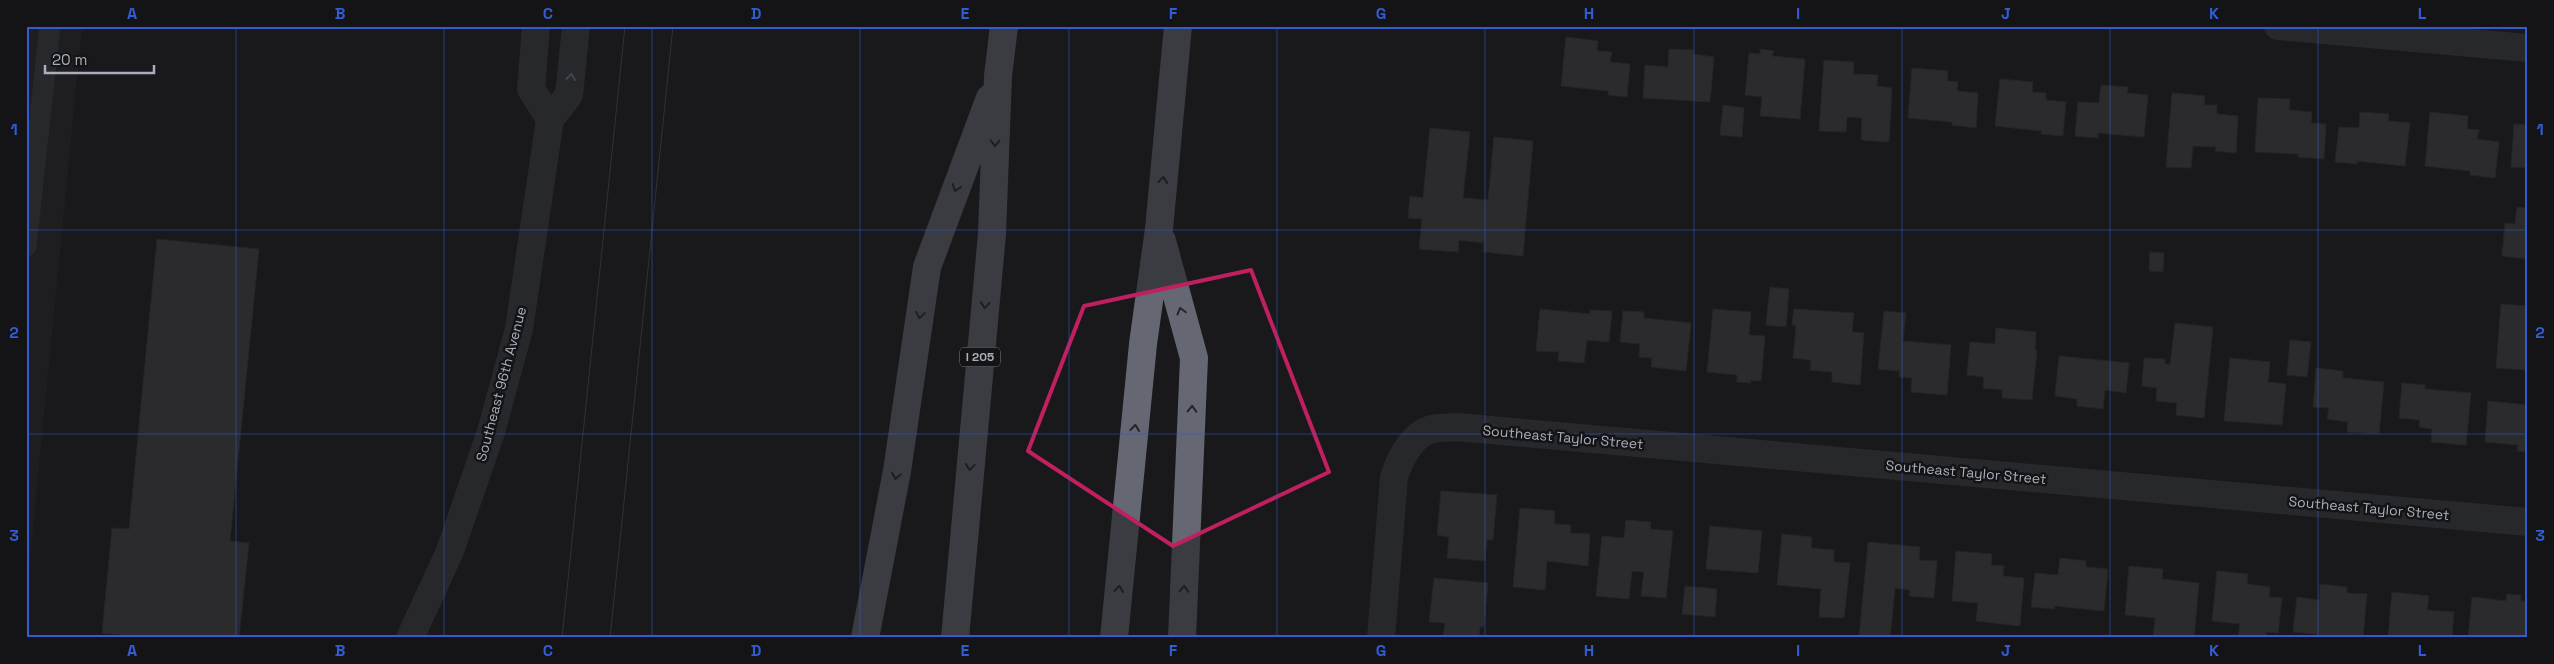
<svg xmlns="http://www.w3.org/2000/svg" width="2554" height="664" font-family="'Space Grotesk',sans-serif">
<rect width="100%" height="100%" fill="#19191b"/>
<path fill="#252528" d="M26 26H82L26 599Z"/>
<path fill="#404146" stroke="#333337" d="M1566 37 1598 41 1597 51 1612 52 1610 62 1630 64 1627 97 1608 95 1609 91 1561 86Z
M1669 49 1694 50 1693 54 1714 57 1710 102 1643 98 1645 65 1668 67Z
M1760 49 1774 51 1772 56 1805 59 1800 119 1760 116 1762 97 1745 95 1749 53 1760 54Z
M1824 60 1854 62 1853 74 1878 75 1877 86 1892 88 1889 142 1861 140 1862 118 1847 117 1846 132 1819 131Z
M1912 68 1948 71 1947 81 1958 82 1957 91 1978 93 1976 128 1952 125V122L1908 118Z
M2000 79 2033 82 2032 92 2046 93V100L2066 102 2063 136 2041 134 2042 131 1995 126Z
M2101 85 2128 87 2127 93 2148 95 2144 137 2098 133V138L2075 136 2078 102 2099 103Z
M2172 93 2205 96 2204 105H2217V114L2238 116 2236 153 2215 151 2216 147 2193 146 2191 168 2166 167Z
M2258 98 2290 99 2289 110 2312 112 2311 123 2326 124 2324 159 2298 157V154L2255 152Z
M1723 105 1744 108 1742 137 1720 135Z
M2360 112 2389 114 2388 121 2410 123 2405 166 2357 161V164L2335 162 2339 127 2359 128Z
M2430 112 2468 116 2467 129 2479 130 2477 139 2499 142 2495 178 2470 175V171L2425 166Z
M2514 124 2528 125V168L2511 167Z
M1430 128 1470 132 1463 198 1488 200 1494 137 1533 141 1523 256 1483 252 1484 243 1459 240 1458 252 1419 249 1422 219 1408 218 1410 196 1423 198Z
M2517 207 2528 208V259L2502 256 2505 223 2515 224Z
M157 239 259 249 230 541 249 543 239 638H155L102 633 112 528 129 529Z
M2150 252 2164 253 2163 272 2149 271Z
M1770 287 1789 289 1786 327 1766 325Z
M2501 304 2528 306V370L2496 368Z
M1540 309 1590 314V310L1612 311 1609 342 1587 340 1584 363 1558 361 1559 352 1536 351Z
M1713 309 1751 312 1749 335 1765 336 1761 381 1751 380V383L1737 382V375L1707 372Z
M1794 309 1854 313 1852 332 1864 333 1860 385 1832 382V372L1810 370 1811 360 1793 358 1796 326 1792 325Z
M1623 311 1644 312V318L1691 323 1686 371 1651 367 1652 358 1639 357 1640 344 1620 342Z
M1884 311 1906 313 1903 341 1951 345 1947 395 1911 392 1912 378 1899 377 1900 371 1878 369Z
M2175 323 2213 327 2204 418 2176 415 2177 403 2156 401 2157 388 2142 386 2144 358 2165 359V364L2170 365Z
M1996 328 2036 332 2035 349 2037 350 2032 400 2002 398V390L1983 388 1984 377 1967 375 1970 342 1995 344Z
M2290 340 2311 342 2307 377 2287 375Z
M2059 356 2129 363 2126 393 2105 390 2103 409 2077 406V399L2055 396Z
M2230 358 2270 362 2268 382 2286 384 2282 425 2224 421Z
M2316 368 2343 371V378L2384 382 2379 434 2347 432 2348 422 2327 419 2329 408 2313 407Z
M2402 383 2425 385V389L2471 393 2466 445 2431 442 2432 429 2419 427 2420 420 2399 418Z
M2488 401 2528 405V452L2517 451 2518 445 2485 442Z
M1441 491 1497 495 1493 540H1487L1485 561 1447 558 1449 537 1437 535Z
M1520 508 1555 511 1554 524 1571 525 1570 533 1590 534 1588 566 1547 561 1545 590 1513 587Z
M1626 520 1651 522 1650 529 1673 531 1666 598 1641 596 1644 572 1632 571 1629 599 1596 596 1602 536 1624 538Z
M1710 526 1762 531 1758 573 1706 569Z
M1782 534 1812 537 1811 548 1834 550V562L1850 563 1844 618 1819 617 1821 589 1777 585Z
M1868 542 1920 547 1919 560 1937 561 1934 598 1909 596 1910 590 1895 588 1890 638H1859Z
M1956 551 1992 554 1991 565 2004 566 2003 576 2024 578 2020 626 1976 621 1978 603 1952 601Z
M2060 558 2086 561V567L2108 569 2104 611 2055 606 2054 609 2031 607 2035 573 2058 575Z
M2129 566 2163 569 2162 579 2199 583 2194 638H2153L2155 618 2125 615Z
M2217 571 2248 574 2247 584 2270 587 2269 597 2282 598 2278 633 2266 632V638H2238L2240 624 2212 621Z
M1434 578 1488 583 1484 627H1480L1479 638H1443L1445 623 1429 622Z
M2320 584 2347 587V593L2367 594 2363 638H2324V635L2293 632 2297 597 2319 600Z
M1685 586 1717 589 1715 617 1682 614Z
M2392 592 2429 596 2427 610 2454 612 2452 638H2388Z
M2507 594 2521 595V601L2528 602 2525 638H2468L2472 597 2506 601Z"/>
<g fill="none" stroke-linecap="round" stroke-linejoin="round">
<path stroke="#393a41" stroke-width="21" d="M26 246 50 26"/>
<path stroke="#393a41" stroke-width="28" d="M2278 26 2528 48
M1381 638 1394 477C1400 459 1410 437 1429 430 1437 427 1449 428 1457 427L2528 522"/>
<path stroke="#393a41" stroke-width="28" d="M536 26 531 89 550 119
M410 638 450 551 491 432 519 329 550 119 569 95 576 26"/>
<path stroke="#656772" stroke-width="28" d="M1162 241 1194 358 1182 638
M865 638 897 471 927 267 990 98
M955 638 992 234 998 76 1004 26
M1114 638 1143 344 1159 229 1178 26"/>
<path stroke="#4c4e56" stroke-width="1" d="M562 638 625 26
M610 638 673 26"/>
</g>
<defs><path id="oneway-chevron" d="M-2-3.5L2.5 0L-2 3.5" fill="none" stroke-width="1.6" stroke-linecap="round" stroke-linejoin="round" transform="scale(1.25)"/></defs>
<use stroke="#777a85" href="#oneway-chevron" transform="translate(571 77) rotate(-84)"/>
<g stroke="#242528">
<use href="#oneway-chevron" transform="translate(995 143) rotate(92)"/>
<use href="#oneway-chevron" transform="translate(1163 180) rotate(-85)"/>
<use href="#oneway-chevron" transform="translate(956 188) rotate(110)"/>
<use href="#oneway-chevron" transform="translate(985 305) rotate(95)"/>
<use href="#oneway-chevron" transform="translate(1181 311) rotate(-105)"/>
<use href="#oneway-chevron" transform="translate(920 315) rotate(98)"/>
<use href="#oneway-chevron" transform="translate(1192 409) rotate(-88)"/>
<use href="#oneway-chevron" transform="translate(1135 428) rotate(-84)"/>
<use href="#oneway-chevron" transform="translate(970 467) rotate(95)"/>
<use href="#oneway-chevron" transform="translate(896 476) rotate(100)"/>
<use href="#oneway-chevron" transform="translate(1119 589) rotate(-84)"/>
<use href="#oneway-chevron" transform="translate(1184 589) rotate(-88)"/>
</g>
<path d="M0 0H2554V664H0ZM1251 270 1329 472 1173 546 1028 451 1084 306Z" fill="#19191b" fill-opacity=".55" fill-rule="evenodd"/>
<path fill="none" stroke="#c12060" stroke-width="4" stroke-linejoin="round" d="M1251 270 1329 472 1173 546 1028 451 1084 306Z"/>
<path fill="none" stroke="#325cd4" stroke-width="1" stroke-opacity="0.55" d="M236 26V638M444 26V638M652 26V638M860 26V638M1069 26V638M1277 26V638M1485 26V638M1694 26V638M1902 26V638M2110 26V638M2318 26V638M26 230H2528M26 434H2528"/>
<g text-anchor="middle" stroke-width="5" stroke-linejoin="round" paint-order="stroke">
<rect fill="#141416" stroke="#7d808a" stroke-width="1" x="960" y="347.5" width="40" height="19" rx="4"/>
<g font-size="12" font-weight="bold" fill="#aaaebc">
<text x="980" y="361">I 205</text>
</g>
<g font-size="14" fill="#aaaebc" stroke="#141416">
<text transform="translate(501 384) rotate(-75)" y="5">Southeast 96th Avenue</text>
<text transform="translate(1563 437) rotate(5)" y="5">Southeast Taylor Street</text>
<text transform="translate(1966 472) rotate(5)" y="5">Southeast Taylor Street</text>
<text transform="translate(2369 508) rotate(5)" y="5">Southeast Taylor Street</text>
</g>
</g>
<rect width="2554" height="664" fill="none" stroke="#141416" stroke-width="55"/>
<path d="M45 65v8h109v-8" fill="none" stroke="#aaaebc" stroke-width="2.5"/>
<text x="52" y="65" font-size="15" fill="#aaaebc" stroke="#141416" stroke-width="4" paint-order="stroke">20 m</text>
<rect x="28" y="28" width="2498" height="608" fill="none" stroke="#325cd4" stroke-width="2"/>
<g font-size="16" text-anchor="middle" font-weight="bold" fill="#325cd4">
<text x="132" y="19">A</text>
<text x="340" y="19">B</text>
<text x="548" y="19">C</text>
<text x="756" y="19">D</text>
<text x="965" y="19">E</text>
<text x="1173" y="19">F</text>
<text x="1381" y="19">G</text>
<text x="1589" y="19">H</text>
<text x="1798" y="19">I</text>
<text x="2006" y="19">J</text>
<text x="2214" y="19">K</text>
<text x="2422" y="19">L</text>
<text x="14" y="135">1</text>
<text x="2540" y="135">1</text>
<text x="14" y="338">2</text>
<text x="2540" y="338">2</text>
<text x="14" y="541">3</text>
<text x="2540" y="541">3</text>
<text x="132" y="656">A</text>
<text x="340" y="656">B</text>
<text x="548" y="656">C</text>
<text x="756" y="656">D</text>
<text x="965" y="656">E</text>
<text x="1173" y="656">F</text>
<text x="1381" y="656">G</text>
<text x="1589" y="656">H</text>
<text x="1798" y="656">I</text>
<text x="2006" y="656">J</text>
<text x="2214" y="656">K</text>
<text x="2422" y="656">L</text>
</g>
</svg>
